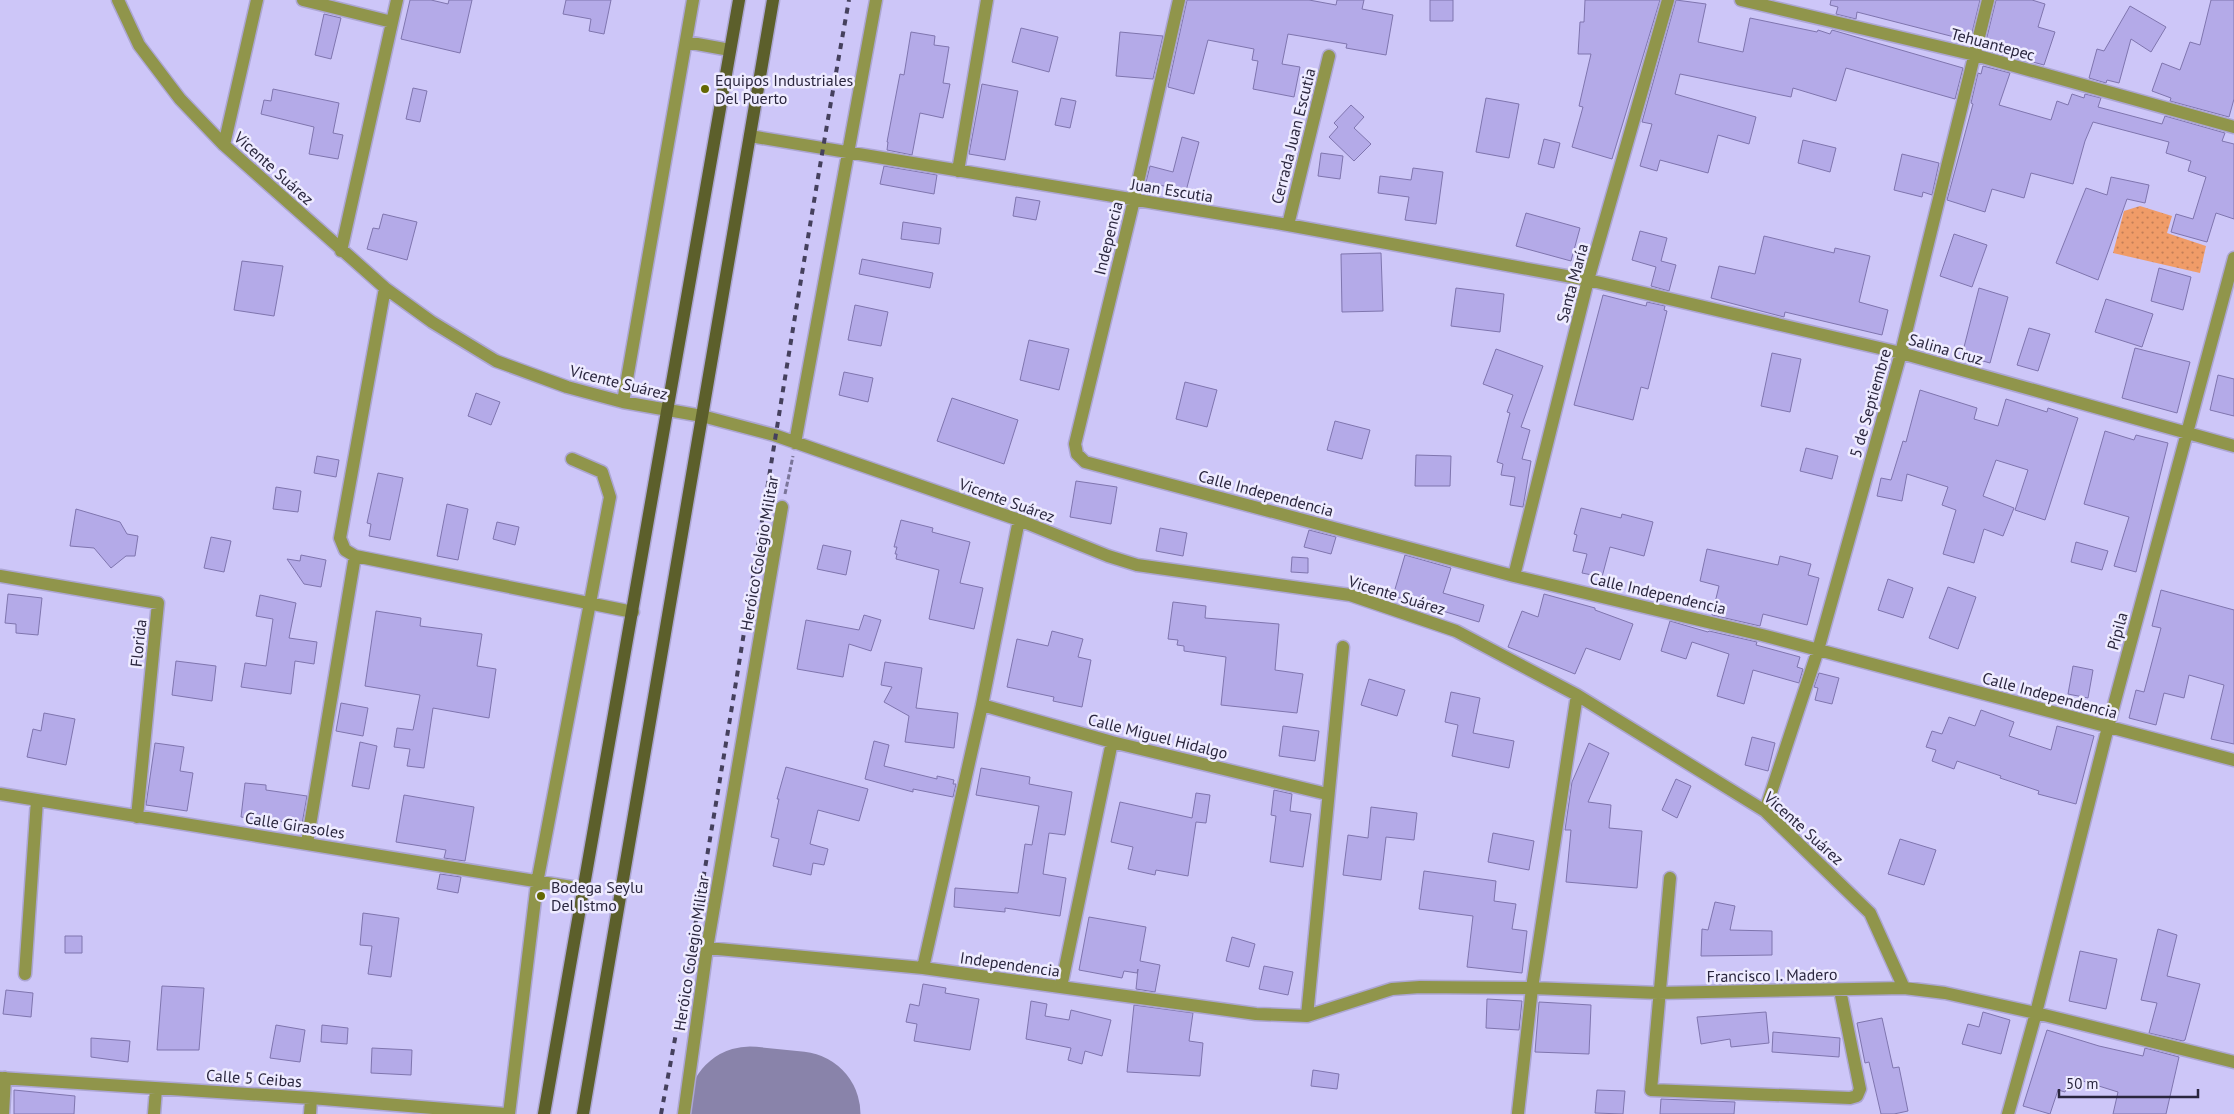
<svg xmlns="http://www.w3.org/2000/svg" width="2234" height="1114" font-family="'PT Sans',sans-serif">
<defs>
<pattern id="park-dots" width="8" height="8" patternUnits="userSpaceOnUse" patternTransform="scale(1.25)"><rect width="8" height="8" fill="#f09c68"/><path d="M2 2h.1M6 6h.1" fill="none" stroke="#c37f57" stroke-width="1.8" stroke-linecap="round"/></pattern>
</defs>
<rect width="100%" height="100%" fill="#cdc6f8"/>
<path fill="url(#park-dots)" d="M2140 206 2172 216 2167 233 2206 246 2200 273 2113 253 2124 211Z"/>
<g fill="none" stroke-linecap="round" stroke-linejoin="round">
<path stroke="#8983aa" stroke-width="125" d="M750 1109 798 1114"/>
</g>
<path fill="#b4aae8" stroke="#7f75ae" d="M410 0H431L448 4 449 0H472L460 53 401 39Z
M566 0H611L604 34 589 31 591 19 563 14Z
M1187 0H1309L1336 5 1337 0H1364L1362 9 1393 15 1386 55 1346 48 1347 44 1288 34 1282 64 1300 67 1294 97 1253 89 1258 61 1252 60 1254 49 1208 40 1194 94 1168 87Z
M1430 0H1453V21H1430Z
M1585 0H1660L1612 159 1572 147 1583 107 1579 106 1591 54H1578L1580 22H1584Z
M1676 0 1706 4 1698 42 1743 52 1750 18 1817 32 1818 30 1830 34 1832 30 1963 68 1955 99 1846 68 1836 101 1793 88 1791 97 1680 74 1675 94 1756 117 1749 144 1718 135 1708 173 1660 160 1657 171 1640 166 1652 124 1642 122Z
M1831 0H1980L1970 41 1857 12 1856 19 1836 14 1838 7 1830 5Z
M1996 0H2032L2045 4 2038 27 2055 32 2044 65 1988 50 1990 46 1985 45Z
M2211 0H2234V99L2229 117 2170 101 2171 98 2152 91 2162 63 2180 70 2190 42 2200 45Z
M2130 6 2166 27 2151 52 2131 39 2119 83 2107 80 2106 83 2089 78 2097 49 2104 51Z
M324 14 341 18 331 59 315 55Z
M1021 28 1058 37 1049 72 1012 62Z
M911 32 935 36 934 45 949 47 943 83 950 84 943 118 920 113 912 155 887 150 888 142H887L900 74 904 75Z
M1120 32 1163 36 1153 79 1116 76Z
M1983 66 2010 73 1999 105 2051 120 2057 101 2068 105 2072 94 2084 98 2085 94 2101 98 2098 107 2162 124 2165 116 2225 133 2222 141 2234 144V219L2216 213 2207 242 2171 232 2176 214 2193 219 2206 177 2188 171 2191 161 2166 153 2169 142 2093 122 2085 141 2073 184 2031 173 2024 198 1992 189 1985 212 1947 200 1973 104 1971 103 1978 73 1981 74Z
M982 84 1018 91 1005 160 969 154Z
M413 88 427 91 420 122 406 119Z
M273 89 339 103 333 133 343 135 338 159 309 154 314 127 261 114 264 100 271 101Z
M1061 98 1076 101 1070 128 1055 125Z
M1486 98 1519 104 1509 158 1476 152Z
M1351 105 1364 117 1354 128 1371 144 1354 161 1329 137 1338 127 1334 123Z
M1182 137 1199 142 1186 191 1146 182 1150 166 1173 172Z
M1544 139 1560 143 1554 168 1538 164Z
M1803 140 1836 148 1830 172 1798 163Z
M1321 153 1343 156 1340 179 1318 176Z
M1902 154 1939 163 1932 195 1923 192 1922 197 1894 190Z
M884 166 937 175 934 194 880 184Z
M1413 168 1443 172 1436 224 1405 220 1409 197 1378 193 1380 176 1411 180Z
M2111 177 2149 185 2145 203 2127 199 2098 280 2056 263 2086 188 2107 195Z
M1016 197 1040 201 1036 220 1013 216Z
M1526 213 1580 228 1571 261 1516 246Z
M383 214 417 222 407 260 367 249 373 228 379 229Z
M903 222 941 228 939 244 901 239Z
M1640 231 1667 238 1661 261 1676 265 1669 291 1651 286 1656 267 1632 260Z
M1954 234 1987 245 1972 287 1940 276Z
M1764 236 1834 253 1835 248 1870 256 1859 302 1888 310 1882 335 1785 312 1784 317 1711 298 1719 266 1755 274Z
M1381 253 1383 311 1342 312 1341 254Z
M862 259 933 273 930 288 859 274Z
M242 261 283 266 274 316 234 310Z
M2159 268 2191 277 2183 310 2151 301Z
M1456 288 1504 294 1500 332 1451 326Z
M1979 288 2008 297 1990 363 1962 355Z
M1603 295 1646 306 1647 302 1665 306 1664 310 1667 311 1648 389 1641 387 1633 420 1574 405Z
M2106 299 2153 314 2142 347 2095 332Z
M855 305 888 312 881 346 848 340Z
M2029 328 2050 334 2038 371 2017 365Z
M1029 340 1069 349 1059 390 1020 380Z
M2135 348 2190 362 2177 413 2122 398Z
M1496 349 1543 366 1521 427 1530 430 1522 459 1531 461 1523 507 1510 505 1515 477 1501 475 1503 464 1497 462 1510 413 1507 412 1513 395 1483 384Z
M1772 353 1801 359 1790 412 1761 406Z
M844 372 873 378 868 402 839 395Z
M2218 375 2234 379V416L2210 410Z
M1185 382 1217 390 1207 427 1176 419Z
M1920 390 1977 408 1974 419 1998 426 2006 399 2047 412 2048 408 2078 418 2045 520 2015 510 2028 470 1996 460 1983 496 2014 508 2003 536 1984 529 1974 563 1943 554 1956 510 1942 505 1948 487 1907 474 1902 501 1877 496 1881 478 1891 480 1903 441 1906 442Z
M476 393 500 402 491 425 468 416Z
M952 398 1018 420 1004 464 937 441Z
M1335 421 1370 430 1362 459 1327 450Z
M2105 431 2134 440 2136 435 2168 443 2136 572 2114 566 2129 517 2084 504Z
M1806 448 1838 456 1832 479 1800 471Z
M1416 455 1451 456 1450 486H1415Z
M317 456 339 460 336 477 314 473Z
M378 473 403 478 390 540 369 536 371 524 367 523Z
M1076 481 1117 487 1111 524 1070 517Z
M276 487 301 491 298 512 273 509Z
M447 504 468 509 458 560 437 556Z
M1581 508 1621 518 1622 514 1653 522 1644 556 1610 547 1602 577 1582 573 1587 554 1573 551 1577 535 1574 534Z
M76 509 120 522 127 534 138 536 135 556H126L111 568 94 548 70 546Z
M901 520 933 528 932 532 970 542 960 583 983 588 974 629 929 619 939 570 896 559 897 554H895L897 547H894Z
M497 522 519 527 515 545 493 539Z
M1160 528 1187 533 1183 556 1156 551Z
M1309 530 1336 537 1331 554 1304 547Z
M211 537 231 541 224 572 204 568Z
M2076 542 2108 551 2102 570 2071 562Z
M823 545 851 551 846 575 817 569Z
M1707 549 1778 565 1780 556 1811 564 1808 575 1819 578 1807 625 1763 614 1760 626 1712 615 1719 586 1700 581Z
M301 555 326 560 321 587 304 584 287 559 300 561Z
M1405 555 1451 568 1443 593 1484 605 1479 622 1393 596Z
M1292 557 1308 558V573L1291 572Z
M1888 579 1913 588 1903 618 1878 610Z
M1948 587 1976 597 1958 649 1929 638Z
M2161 590 2234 610V744L2211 739 2224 685 2189 675 2184 698 2164 693 2156 725 2129 718 2136 690 2144 692 2161 628 2152 626Z
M8 594 42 598 38 635 16 633V624L5 623Z
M1544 594 1595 608V610L1633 624 1620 660 1586 648 1575 674 1508 647 1522 611 1538 617Z
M260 595 296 603 289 638 317 642 314 664 295 661 291 694 241 687 245 663 266 666 273 619 256 616Z
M1173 602 1206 606 1205 618 1279 624 1275 670 1303 674 1297 713 1221 705 1226 657 1184 651V646L1177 645 1178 640 1168 639Z
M376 611 421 618 420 626 482 634 477 666 496 669 489 718 433 708 424 768 407 766 410 749 394 747 397 728 413 730 420 695 365 686Z
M864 615 881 620 871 651 849 644 843 677 797 669 806 620 859 630Z
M1670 621 1708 632 1709 631 1757 642 1756 645 1800 657 1797 667 1803 669 1799 683 1753 670 1744 704 1717 696 1729 654 1692 642 1686 659 1661 651Z
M1052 631 1083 639 1078 657 1091 660 1082 707 1053 701 1054 697 1007 687 1017 639 1048 646Z
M176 661 216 666 212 701 172 695Z
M885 662 922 668 916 708 958 713 954 748 905 742 909 716 884 702 892 687 881 685Z
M2073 666 2093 670 2088 698 2068 694Z
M1819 673 1839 678 1832 704 1815 700 1818 688 1814 687Z
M1369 679 1405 690 1397 716 1361 705Z
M1451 692 1480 698 1473 733 1514 741 1509 768 1452 756 1458 725 1445 722Z
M341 703 368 708 363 736 336 731Z
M1981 710 2014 722 2009 736 2051 750 2057 726 2094 736 2076 804 2038 794 2039 791 2000 778 2001 776 1957 761 1954 769 1932 761 1936 750 1926 747 1932 731 1942 734 1949 717 1975 726Z
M44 713 75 719 66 765 27 757 33 729 41 731Z
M1283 726 1319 731 1315 761 1279 756Z
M1752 737 1775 743 1768 771 1745 765Z
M874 741 889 745 884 766 937 779V776L954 780 953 784H956L953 797 913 789V792L865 779Z
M360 742 377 746 369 789 352 786Z
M155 743 184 747 180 771 193 773 187 811 146 805Z
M1589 743 1609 753 1588 802 1611 805 1609 828 1642 831 1637 888 1566 882 1571 830H1565L1572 782Z
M786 767 868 789 859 821 818 810 810 844 828 849 824 865 813 863 811 875 773 866 779 839 771 837 779 799H777Z
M981 768 1030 777 1029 784 1072 792 1065 835 1049 833 1043 874 1066 878 1060 916 1005 908V912L954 907 955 888 1018 893 1025 844 1032 845 1039 806 976 795Z
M1676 779 1691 786 1677 818 1662 810Z
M245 783 266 785V790L307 796 302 824 241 817Z
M1274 790 1292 794 1290 811 1311 814 1303 867 1270 862 1276 816 1271 815Z
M1196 793 1210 795 1206 823 1196 822 1188 876 1156 870 1155 875 1128 869 1133 847 1111 842 1120 802 1192 818Z
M404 795 474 807 465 861 444 858 446 850 396 842Z
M1371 807 1417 813 1414 840 1386 837 1381 880 1343 875 1348 835 1368 838Z
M1493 833 1534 841 1529 870 1488 862Z
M1900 839 1936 850 1924 885 1888 874Z
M1424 871 1496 881 1494 901 1516 904 1512 929 1527 931 1522 973 1467 967 1473 916 1419 909Z
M440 874 461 877 458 893 437 889Z
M1715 902 1735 906 1730 930 1772 931V955L1701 956 1702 929 1708 930Z
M363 913 399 918 391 977 368 974 372 946 360 945Z
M1089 917 1146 927 1140 961 1160 965 1155 992 1136 989 1138 969 1137 973 1124 971 1122 978 1079 970Z
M2158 929 2177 935 2167 976 2200 984 2185 1040 2183 1041 2149 1033 2157 1003 2141 1000Z
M65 936H82V953H65Z
M1232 937 1255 944 1249 967 1226 961Z
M2080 951 2117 959 2106 1009 2069 1001Z
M1264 966 1293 972 1288 995 1259 989Z
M923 984 946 988 945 993 979 999 970 1050 914 1041 917 1024 906 1022 910 1004 919 1006Z
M162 986 204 988 199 1050H157Z
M6 990 33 993 31 1017 3 1014Z
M1487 999 1522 1001 1519 1030 1486 1028Z
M1031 1001 1047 1004 1045 1016 1069 1020 1071 1010 1111 1020 1102 1056 1085 1051 1082 1064 1068 1060 1071 1048 1026 1039Z
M1539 1002 1591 1005 1589 1054 1535 1052Z
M1134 1005 1193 1013 1189 1041 1203 1043 1200 1076 1127 1072Z
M1766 1012 1769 1043 1731 1047 1730 1039 1701 1044 1697 1017Z
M1983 1012 2010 1020 2001 1054 1962 1044 1968 1024 1979 1027Z
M1882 1018 1893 1068 1899 1067 1908 1111 1894 1114H1881L1869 1062 1865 1063 1857 1023Z
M276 1025 305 1030 300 1062 270 1058Z
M322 1025 348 1028 347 1044 321 1042Z
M2047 1030 2099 1046 2143 1056 2145 1048 2179 1057 2166 1114H2113L2118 1092 2070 1077 2065 1092 2058 1090 2050 1114 2023 1106Z
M1773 1032 1840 1038 1839 1057 1772 1052Z
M91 1038 130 1041 128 1062 91 1057Z
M372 1048 412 1050 411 1075 371 1073Z
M1313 1070 1339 1074 1337 1089 1311 1086Z
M14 1090 75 1096 74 1114H14Z
M1597 1090 1625 1091 1623 1114 1595 1113Z
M1661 1099 1735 1102 1734 1114H1660Z"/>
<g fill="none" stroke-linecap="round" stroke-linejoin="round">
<g stroke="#aca6d3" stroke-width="15">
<path id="minor" d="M118 0 139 45 180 99 224 145 385 288 432 322 496 361 567 387 623 402 702 416 774 435 1019 520 1108 556 1137 565 1350 595 1456 631 1577 695 1765 811 1870 913 1904 988
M303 0 392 22
M1179 0 1134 200 1075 444 1077 454 1085 462 1514 576 1762 635 2234 760
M1741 0 1975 55 2234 127
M686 42 730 50
M750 136 1288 225 1588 280 1901 353 2234 446
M224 145 257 0
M958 171 987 0
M1288 225 1329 56
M341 251 397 0
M623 402 693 0
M795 443 876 0
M355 556 345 550 340 538 385 288
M0 576 158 603 137 817
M1514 576 1588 280 1668 0
M982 705 1112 742 1327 794
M0 794 584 889
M1765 811 1818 650 1901 353 1988 0
M307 843 355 556 633 612
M1670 878 1651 1090 1850 1098 1857 1096 1860 1089 1840 990
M707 948 923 968 1256 1014 1307 1016 1392 989 1420 987 1532 988 1658 993 1904 988 1945 993 2036 1013 2234 1062
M923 968 982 705 1019 520
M25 974 37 800
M1061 987 1112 742
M1307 1016 1343 647
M0 1078 311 1098 506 1114
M1518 1113 1532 988 1577 695
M3 1114 5 1078
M154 1114 156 1089
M310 1114 311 1098
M509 1114 537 883 610 497 602 472 572 459
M684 1114 707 948 782 507
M2008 1114 2036 1013 2108 727 2234 258"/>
</g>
<g stroke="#aca6d3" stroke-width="15">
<path id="major" d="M544 1114 739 0
M583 1114 773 0"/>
</g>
<path stroke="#7a7599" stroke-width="3" stroke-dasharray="5 2.5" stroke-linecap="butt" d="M785 494 793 456"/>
<use href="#minor" stroke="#90954b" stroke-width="12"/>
<use href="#major" stroke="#5c5f2b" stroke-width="12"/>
<path stroke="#45405d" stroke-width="4" stroke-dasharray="6 6" stroke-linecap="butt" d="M661 1114C731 744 782 371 849 0"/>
</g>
<g fill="#646703" stroke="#eeebff" stroke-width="2">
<circle cx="705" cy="89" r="5"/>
<circle cx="541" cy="896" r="5"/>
</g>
<g text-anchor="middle" stroke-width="5" stroke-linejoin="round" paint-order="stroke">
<g font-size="16" fill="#2a263e" stroke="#eeebff">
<text transform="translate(1993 44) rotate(15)" y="6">Tehuantepec</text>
<text transform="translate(1293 136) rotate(-76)" y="6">Cerrada Juan Escutia</text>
<text transform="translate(274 168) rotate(42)" y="6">Vicente Suárez</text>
<text transform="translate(1172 190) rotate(9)" y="6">Juan Escutia</text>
<text transform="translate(1108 238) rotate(-76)" y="6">Indepencia</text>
<text transform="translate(1572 283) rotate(-75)" y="6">Santa María</text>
<text transform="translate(1946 349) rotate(16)" y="6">Salina Cruz</text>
<text transform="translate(619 382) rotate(14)" y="6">Vicente Suárez</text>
<text transform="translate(1870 403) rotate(-74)" y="6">5 de Septiembre</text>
<text transform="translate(1266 493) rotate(15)" y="6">Calle Independencia</text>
<text transform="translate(1007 500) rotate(20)" y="6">Vicente Suárez</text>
<text transform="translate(759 553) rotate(-80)" y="6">Heróico Colegio Militar</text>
<text transform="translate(1658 593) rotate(13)" y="6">Calle Independencia</text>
<text transform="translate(1397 595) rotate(17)" y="6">Vicente Suárez</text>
<text transform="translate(2117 631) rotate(-75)" y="6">Pípila</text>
<text transform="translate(138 643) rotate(-84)" y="6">Florida</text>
<text transform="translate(2050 695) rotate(15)" y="6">Calle Independencia</text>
<text transform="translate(1158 736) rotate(14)" y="6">Calle Miguel Hidalgo</text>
<text transform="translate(295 825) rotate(9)" y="6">Calle Girasoles</text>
<text transform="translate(1804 828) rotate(42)" y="6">Vicente Suárez</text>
<text transform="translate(691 953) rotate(-81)" y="6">Heróico Colegio Militar</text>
<text transform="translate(1010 964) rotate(8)" y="6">Independencia</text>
<text transform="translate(1772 975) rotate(-1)" y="6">Francisco I. Madero</text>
<text transform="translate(254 1078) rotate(4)" y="6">Calle 5 Ceibas</text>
</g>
<g font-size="16" fill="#2a263e" stroke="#eeebff" text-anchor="start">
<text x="715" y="86">Equipos Industriales<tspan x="715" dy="18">Del Puerto</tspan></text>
<text x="551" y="893">Bodega Seylu<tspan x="551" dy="18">Del Istmo</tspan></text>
</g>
</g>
<path d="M2059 1089v8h139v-8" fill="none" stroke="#2a263e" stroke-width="2.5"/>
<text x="2066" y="1089" font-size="15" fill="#2a263e" stroke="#eeebff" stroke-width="4" paint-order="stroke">50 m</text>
</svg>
